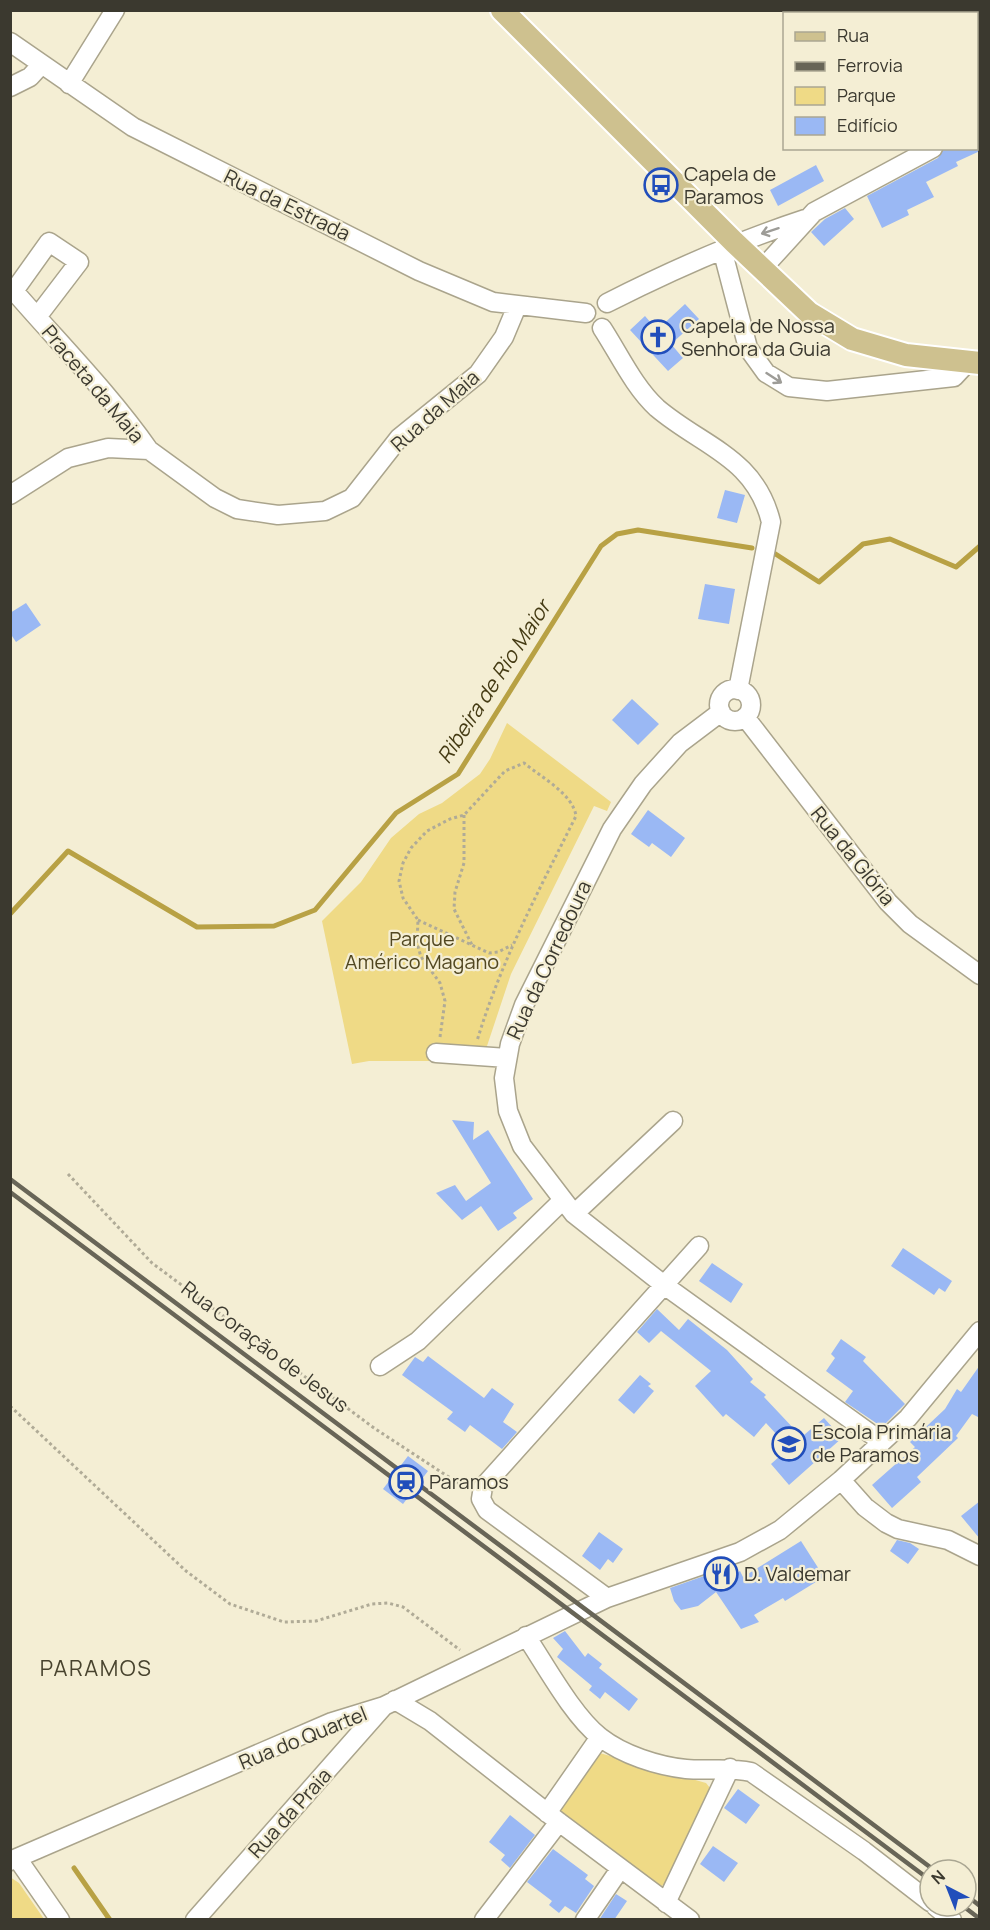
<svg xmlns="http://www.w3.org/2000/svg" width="990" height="1930" font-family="Manrope,sans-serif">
<rect width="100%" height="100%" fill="#f4eed4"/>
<path fill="#efda86" d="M507 723 611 802 607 811 594 806 511 974 482 1061H369L352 1064 322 921 361 882 391 838 419 814 442 803 480 774 490 759Z
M596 1752 706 1783 710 1788 709 1797 671 1880 660 1887 558 1812Z
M10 1877 19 1883 44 1919H11Z"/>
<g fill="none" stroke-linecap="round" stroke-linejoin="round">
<path stroke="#b8a144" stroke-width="5" d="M774 553 819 582 863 544 890 539 956 567 980 546
M10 914 68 851 197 927 274 926 315 910 396 813 458 774 601 546 617 534 638 530 752 548
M74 1868 110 1920"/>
</g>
<path fill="#9ab8f4" d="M944 148H980V151L956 162 958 166 926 182 934 197 907 210 909 215 882 228 867 196 938 158Z
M816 165 824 181 778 206 770 190Z
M845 208 854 219 824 246 811 232 825 219Z
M685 304 699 319 671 344 683 358 668 371 630 330 645 316 657 330Z
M725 490 745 495 737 523 717 518Z
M705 584 735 589 729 624 698 619Z
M26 603 41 625 16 642 10 633V613Z
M632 699 659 724 638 745 612 720Z
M648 810 685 838 671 857 652 843 649 847 631 834Z
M452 1120 474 1122 473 1140 488 1130 533 1199 513 1213 517 1218 498 1231 481 1206 462 1220 436 1193 455 1185 466 1201 491 1183Z
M903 1248 952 1281 945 1292 939 1288 934 1295 891 1266Z
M712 1263 743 1284 731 1303 699 1281Z
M657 1309 679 1330 688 1319 727 1350 753 1379 750 1382 766 1395 764 1397 796 1431 799 1429 804 1435 824 1418 842 1438 789 1485 771 1464 789 1448 766 1423 754 1437 726 1414 723 1417 695 1386 711 1371 661 1331 649 1343 637 1332Z
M841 1339 866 1357 863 1361 905 1404 882 1427 845 1402 853 1391 826 1371 835 1358 831 1354Z
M428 1356 484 1398 492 1388 514 1404 503 1422 517 1432 502 1449 470 1425 465 1432 447 1419 453 1412 402 1375 415 1357 423 1362Z
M980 1365V1418L972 1414 956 1436 958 1438 917 1477 921 1482 892 1508 872 1485 915 1447 910 1442 945 1409 957 1389 961 1392Z
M640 1375 651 1384 648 1386 654 1391 634 1414 618 1400Z
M408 1456 428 1471 403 1504 383 1489Z
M980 1501V1539L961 1516Z
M599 1532 623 1549 613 1563 608 1559 600 1570 582 1556Z
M897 1540 910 1543 919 1549 908 1564 890 1551Z
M801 1541 824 1577 785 1601 783 1598 754 1615 759 1622 741 1629 716 1592 698 1606 681 1610 674 1601 670 1588 724 1569 729 1577 740 1571 743 1577Z
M565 1631 585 1657 588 1653 602 1664 599 1668 638 1699 629 1711 605 1692 600 1699 589 1690 592 1686 557 1657 563 1649 553 1638Z
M738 1789 760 1805 746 1824 724 1808Z
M510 1815 535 1835 510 1868 501 1860 505 1855 489 1842Z
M713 1846 738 1863 724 1882 700 1864Z
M553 1849 588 1875 585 1879 594 1886 576 1913 565 1906 559 1913 549 1905 552 1901 527 1882Z
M616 1894 627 1901 614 1920H599Z"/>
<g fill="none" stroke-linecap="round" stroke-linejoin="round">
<g stroke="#aaa48c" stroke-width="21">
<path id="minor" d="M10 42 133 127 419 271 493 302 586 313
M69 84 115 10
M10 87 30 77 41 65
M976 120 980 118
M722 249 748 348 766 373 789 387 827 391 954 377 967 363
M762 269 814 212 933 148
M607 303C672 270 735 242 805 219
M37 317 79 262 49 242 14 291C59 343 109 393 149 450
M602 328C619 354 634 387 657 408 703 447 755 457 771 522L738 690
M10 495 68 458 108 448 149 450 215 498 237 509 278 515 325 511 352 498 399 438 478 374 504 337 517 306
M719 705a16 16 0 1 1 32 0a16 16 0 1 1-32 0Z
M721 712 680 743 643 784 612 829 524 1005 510 1044 504 1078 508 1111 522 1146 574 1214 664 1285 882 1442
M745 717 888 902 910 924 980 975
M436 1053 507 1058
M574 1214 673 1121
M380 1366 418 1341 563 1200
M841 1480 865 1507 886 1523 898 1529 948 1540 980 1556
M607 1598 487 1510 481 1499 483 1487 699 1246
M526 1636C546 1666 573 1716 600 1737 623 1755 658 1766 686 1769 709 1771 729 1767 751 1772L864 1851 930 1902
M395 1700 430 1721 559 1822 690 1920
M547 1813 600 1737
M17 1858 60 1920
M10 1861 332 1722 384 1706 607 1598 740 1552 780 1530 841 1480 908 1418 980 1331
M666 1903 730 1768
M935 1906 952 1920
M195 1920 383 1707
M484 1920 559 1822
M585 1920 620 1869"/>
</g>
<g stroke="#fff" stroke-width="26">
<path id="major" d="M502 10 734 242 809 313 852 339 906 355 980 363"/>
</g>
<path stroke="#b0ab97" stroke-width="3" stroke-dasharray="3 3" stroke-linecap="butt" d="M464 815V863L455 892 454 909 472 945
M418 920 489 953 498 952 512 945
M440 1037 445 1001 440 983 421 957 417 943 418 920 403 898 399 881 403 863 411 848 427 831 450 819 464 815 505 771 524 763C541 777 573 794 576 816 539 890 501 961 477 1041
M68 1174 152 1263 374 1428 467 1489
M10 1406 186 1571 230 1604 284 1622 316 1621 372 1604 388 1603 403 1607 460 1650"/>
<use href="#minor" stroke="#fff" stroke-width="18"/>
<use href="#major" stroke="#cec18f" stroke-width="22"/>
<path stroke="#686557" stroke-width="4.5" d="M10 1179 934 1870
M10 1192 930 1880
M966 1895 980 1906
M963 1906 980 1919"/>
</g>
<defs><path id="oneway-shaft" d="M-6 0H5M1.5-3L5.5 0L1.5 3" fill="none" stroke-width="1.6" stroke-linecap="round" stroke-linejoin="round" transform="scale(1.5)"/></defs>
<g stroke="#9d9c97">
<use href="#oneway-shaft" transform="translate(770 231) rotate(162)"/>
<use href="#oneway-shaft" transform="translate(774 378) rotate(33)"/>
</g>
<defs>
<g id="bus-ring" transform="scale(1.725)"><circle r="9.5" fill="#f4eed4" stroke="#214ebb" stroke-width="1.5"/><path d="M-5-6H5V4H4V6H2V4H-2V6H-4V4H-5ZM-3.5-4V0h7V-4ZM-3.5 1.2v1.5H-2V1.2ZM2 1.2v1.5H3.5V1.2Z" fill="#214ebb"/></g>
<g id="church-ring" transform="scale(1.725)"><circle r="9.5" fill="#f4eed4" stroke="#214ebb" stroke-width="1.5"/><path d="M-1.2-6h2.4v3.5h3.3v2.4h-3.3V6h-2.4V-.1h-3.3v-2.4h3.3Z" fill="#214ebb"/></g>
<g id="school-ring" transform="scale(1.725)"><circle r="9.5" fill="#f4eed4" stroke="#214ebb" stroke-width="1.5"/><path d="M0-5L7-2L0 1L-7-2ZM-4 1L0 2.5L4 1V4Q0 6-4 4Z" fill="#214ebb"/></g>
<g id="station-ring" transform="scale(1.725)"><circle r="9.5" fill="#f4eed4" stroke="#214ebb" stroke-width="1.5"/><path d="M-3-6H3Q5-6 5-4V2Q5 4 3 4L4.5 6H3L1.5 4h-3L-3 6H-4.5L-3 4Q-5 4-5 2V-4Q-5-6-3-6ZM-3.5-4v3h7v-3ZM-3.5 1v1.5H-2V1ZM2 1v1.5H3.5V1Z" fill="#214ebb"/></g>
<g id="restaurant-ring" transform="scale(1.725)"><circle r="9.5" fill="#f4eed4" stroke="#214ebb" stroke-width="1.5"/><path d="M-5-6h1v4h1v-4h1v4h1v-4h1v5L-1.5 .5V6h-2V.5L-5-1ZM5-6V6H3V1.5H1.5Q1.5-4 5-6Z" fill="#214ebb"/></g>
</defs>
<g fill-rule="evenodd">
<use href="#bus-ring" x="661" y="185"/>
<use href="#church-ring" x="658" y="337"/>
<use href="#school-ring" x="789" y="1444"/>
<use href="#station-ring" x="406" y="1482"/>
<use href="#restaurant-ring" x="721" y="1574"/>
</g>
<g text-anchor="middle" stroke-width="4.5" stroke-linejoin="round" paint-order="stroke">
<g font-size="20" fill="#3b392f" stroke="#f4eed4" text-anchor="start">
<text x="684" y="181">Capela de<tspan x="684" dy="23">Paramos</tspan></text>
<text x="681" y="333">Capela de Nossa<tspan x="681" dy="23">Senhora da Guia</tspan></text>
<text x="812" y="1439">Escola Primária<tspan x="812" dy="23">de Paramos</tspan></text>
<text x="429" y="1489">Paramos</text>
<text x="744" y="1581">D. Valdemar</text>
</g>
<g font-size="20" fill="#3b392f" stroke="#f4eed4">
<text transform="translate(287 205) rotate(26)" y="7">Rua da Estrada</text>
<text transform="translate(93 384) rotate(50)" y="7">Praceta da Maia</text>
<text transform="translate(435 411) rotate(-42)" y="7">Rua da Maia</text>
<text transform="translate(853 856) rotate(51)" y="7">Rua da Glória</text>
<text transform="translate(549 960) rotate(-65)" y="7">Rua da Corredoura</text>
<text transform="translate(265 1347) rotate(37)" y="7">Rua Coração de Jesus</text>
<text transform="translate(303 1738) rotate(-22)" y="7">Rua do Quartel</text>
<text transform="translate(290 1813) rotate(-48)" y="7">Rua da Praia</text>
</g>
<g font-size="20" fill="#514720" stroke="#f4eed4">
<text x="422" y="946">Parque<tspan x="422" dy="23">Américo Magano</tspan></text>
</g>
<g font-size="21" font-style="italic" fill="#453b14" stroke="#f4eed4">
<text transform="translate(494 682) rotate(-57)" y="7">Ribeira de Rio Maior</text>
</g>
<g font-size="22" letter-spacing="1.5" fill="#48432e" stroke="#f4eed4">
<text x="96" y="1676">PARAMOS</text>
</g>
</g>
<rect width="990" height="1930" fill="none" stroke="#3b392f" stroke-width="24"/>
<rect x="783" y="12" width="195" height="138" fill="#f4eed4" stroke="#aaa692" stroke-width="1.5"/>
<rect x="795" y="32" width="30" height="9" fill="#cec18f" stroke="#aaa692" stroke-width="1.5"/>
<text x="837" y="42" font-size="18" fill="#3b392f">Rua</text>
<rect x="795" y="62" width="30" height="9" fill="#686557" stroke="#aaa692" stroke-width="1.5"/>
<text x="837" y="72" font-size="18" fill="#3b392f">Ferrovia</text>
<rect x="795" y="87" width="30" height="18" fill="#efda86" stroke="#aaa692" stroke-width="1.5"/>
<text x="837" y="102" font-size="18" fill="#3b392f">Parque</text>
<rect x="795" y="117" width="30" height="18" fill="#9ab8f4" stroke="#aaa692" stroke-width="1.5"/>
<text x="837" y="132" font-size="18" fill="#3b392f">Edifício</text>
<g transform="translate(948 1888) rotate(318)"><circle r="28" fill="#f4eed4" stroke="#aaa692" stroke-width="1.5"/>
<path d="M0-4.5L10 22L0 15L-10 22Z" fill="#214ebb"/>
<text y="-9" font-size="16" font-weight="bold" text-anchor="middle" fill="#3b392f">N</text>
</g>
</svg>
